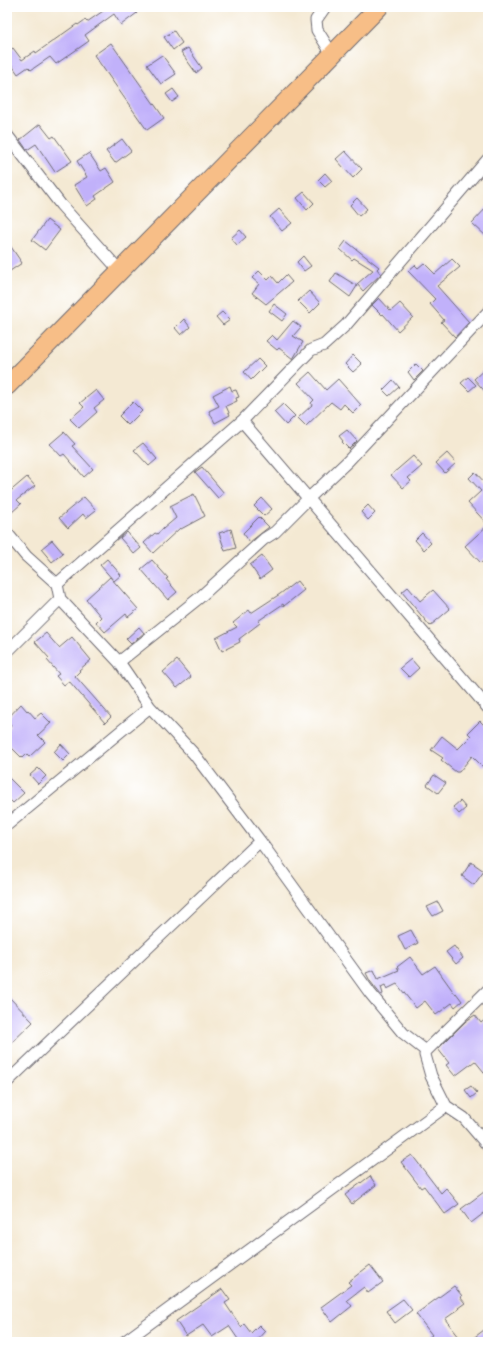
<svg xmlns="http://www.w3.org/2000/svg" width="495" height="1349" font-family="'Balsamiq Sans',sans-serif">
<rect width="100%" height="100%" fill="#fff"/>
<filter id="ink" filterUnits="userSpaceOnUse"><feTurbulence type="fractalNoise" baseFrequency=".025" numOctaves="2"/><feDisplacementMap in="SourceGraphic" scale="8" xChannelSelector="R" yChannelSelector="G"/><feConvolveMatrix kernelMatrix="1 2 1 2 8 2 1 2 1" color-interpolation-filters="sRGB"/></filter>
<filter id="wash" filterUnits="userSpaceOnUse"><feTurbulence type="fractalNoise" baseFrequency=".012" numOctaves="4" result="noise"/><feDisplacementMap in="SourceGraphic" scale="16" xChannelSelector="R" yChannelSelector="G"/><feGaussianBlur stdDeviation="0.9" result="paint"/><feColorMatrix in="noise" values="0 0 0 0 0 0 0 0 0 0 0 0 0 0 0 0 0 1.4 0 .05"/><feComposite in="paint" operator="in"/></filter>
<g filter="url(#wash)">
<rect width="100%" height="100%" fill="#f4e9d3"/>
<g id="blocks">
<path fill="#c1b1fa" d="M109 7H133L137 13 121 25 114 14 85 35 89 41 56 64 50 57 31 70 28 67 18 74 7 58V52L13 48 22 60 35 51 36 53 77 24 78 25 85 20 87 22Z
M174 31 182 43 173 50 164 37Z
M111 43 164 118 147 130 94 55Z
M188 48 202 68 196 73 181 52Z
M162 55 176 74 161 84 147 65Z
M173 89 179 97 172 102 166 94Z
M40 124 51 138 54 136 72 161 55 172 36 144 27 150 20 140Z
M122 139 131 151 115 163 106 151Z
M345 151 362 169 353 178 336 159Z
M89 153 101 171 106 168 115 182 95 196 97 199 87 206 74 185 87 177 77 161Z
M325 173 332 181 325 187 318 180Z
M304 192 314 203 307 210 297 198Z
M357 198 367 209 359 216 350 205Z
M488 206V238L472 223Z
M279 209 292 223 282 231 270 217Z
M47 220 60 230 45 250 32 240Z
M240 230 246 237 237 245 231 238Z
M7 241 22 263 7 273Z
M346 241 379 267 377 269 381 274 363 291 357 284 373 270 354 258 352 260 340 249Z
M303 256 311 266 304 271 297 262Z
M452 259 460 267 437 286 469 322 455 337 441 322 444 320 430 304 435 299 408 271 415 265 418 268 424 263 435 274Z
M259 271 268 280 272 276 278 283 286 275 292 282 266 304 252 293 259 284 252 278Z
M336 273 357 286 350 297 330 282Z
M309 291 320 303 310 313 298 301Z
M379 298 391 311 400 303 413 317 398 331 383 314 382 315 372 305Z
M274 304 287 314 282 321 269 311Z
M222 312 230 320 223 325 216 317Z
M184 319 190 327 181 335 175 328Z
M293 321 301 327 293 336 303 342 293 359 279 348 277 350 266 341 272 335 277 340Z
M353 355 362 364 353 372 345 364Z
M258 359 265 366 251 380 244 372Z
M416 364 423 371 414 380 408 372Z
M488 366V395L474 379Z
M310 372 326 390 338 379 361 405 353 413 344 404 340 409 331 402 306 426 298 418 312 405 311 403 314 400 298 383Z
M468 377 476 385 469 391 461 383Z
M393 380 399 387 389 396 383 390Z
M230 386 232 391 236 390 239 397 236 398 237 401 226 406 230 415 215 423 209 411 219 406 213 395Z
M96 390 104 400 94 408 97 412 79 428 70 419 84 407 80 403Z
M133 402 142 411 128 425 119 416Z
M283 404 295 416 286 425 274 412Z
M347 430 357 441 349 449 342 442 343 441 339 436Z
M64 432 75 444 72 446 93 469 84 477 64 454 61 456 50 444Z
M143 443 157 459 149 466 134 450Z
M447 453 456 463 445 473 436 463Z
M413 456 422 466 408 478 411 481 403 488 391 475Z
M202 467 224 493 218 498 195 472Z
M475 472 487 485H488V557L481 563 465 546 488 525 468 503 481 491 469 478Z
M27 477 35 486 17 500 21 504 11 513 7 508V494Z
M194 494 205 516 181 529 180 528 153 553 144 543 155 533 157 534 176 518 170 506Z
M84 497 96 510 86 518 83 514 68 528 59 518Z
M262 498 272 509 264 516 254 506Z
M368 505 375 513 368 520 361 512Z
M259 517 269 527 250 542 243 533Z
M231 529 236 548 225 551 219 533Z
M127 532 141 548 134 554 120 538Z
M422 533 431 543 424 550 415 540Z
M52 540 63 553 52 562 41 549Z
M262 556 272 570 260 579 250 565Z
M107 559 121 575 114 581 100 565Z
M152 560 168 578 166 579 177 592 168 600 141 569Z
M110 577 138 609 128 617 126 614 105 632 96 622 101 617 86 599Z
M297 581 304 590 284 606 283 604 258 621 260 623 239 639 240 642 222 651 216 638 237 627 233 623 249 610 251 613 280 594Z
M408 587 420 601 433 590 450 609 430 626 402 592Z
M139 627 144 633 131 644 126 639Z
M46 633 59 648 72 637 91 660 79 670 80 671 75 676 111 717 105 723 69 681 64 685 56 676 59 674 47 660 49 658 35 642Z
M411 659 419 668 409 677 400 668Z
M177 660 191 677 177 688 163 672Z
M21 704 27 711 28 710 35 718 41 713 51 723 38 735 45 742 29 757 26 754 22 758 7 743V730L11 726 7 721V719Z
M480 721 488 729V763L483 767 472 756 459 772H456L441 760 443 758 431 750 442 736 458 749 471 736 468 733Z
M61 744 70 754 63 761 54 752Z
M38 768 46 776 38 784 30 775Z
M434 775 446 783 438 793 427 785Z
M7 776 24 793 13 803 7 797Z
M460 801 466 808 459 814 453 807Z
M471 862 484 871 474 885 462 876Z
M438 902 443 911 433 916 427 907Z
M411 930 418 943 405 950 398 936Z
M454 946 463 958 456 964 446 952Z
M410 957 423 974 435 966 455 994 456 993 462 1001 455 1007 452 1003 436 1015 425 1001 416 1008 397 984 387 989 385 985 381 987 383 994 381 995 370 981 366 973 374 970 378 979 399 970 397 967Z
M7 995 33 1022 7 1047Z
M475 1015 481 1023 488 1017V1077L475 1061 455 1076 446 1065 449 1063 438 1049 466 1021Z
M471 1086 477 1093 471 1098 465 1090Z
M412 1155 441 1193 446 1188 459 1204 445 1214 424 1186 421 1188 401 1162Z
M370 1176 376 1185 352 1204 345 1195Z
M488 1189V1210L471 1223 461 1209Z
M370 1265 383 1282 368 1293 364 1287 347 1300 352 1306 332 1322 321 1307 351 1285 348 1282Z
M454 1286 462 1296 460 1297 465 1303 458 1308 459 1309 445 1319 463 1342H423L432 1335 416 1314Z
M222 1289 230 1300 225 1303 241 1327 244 1324 251 1333 259 1325 265 1331 256 1341V1342H240L229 1326 212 1337 203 1325 186 1336 176 1321Z
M403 1299 412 1310 395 1323 386 1311Z
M488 1327V1342H468Z"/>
</g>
</g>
<g filter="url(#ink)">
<use href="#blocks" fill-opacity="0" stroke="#6c6870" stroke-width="1"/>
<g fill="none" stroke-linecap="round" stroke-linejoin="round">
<g stroke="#6c6870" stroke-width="13">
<path id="minor" d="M325 7 316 20 317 30 332 54
M7 135 61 205 120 271
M242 421 488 708
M7 533 26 556 57 584 60 599 119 662 150 707 194 754 260 841 370 993 403 1033 426 1051 425 1055 431 1076 446 1106 464 1118 488 1146
M57 584 242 421 311 350 324 345 346 325 488 159
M7 652 60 599
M119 662 199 598 264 539 275 532 308 499 348 461 488 312
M7 825 150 707
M426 1051 488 990
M7 1082 260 841
M124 1342 446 1106"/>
</g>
<g stroke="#6c6870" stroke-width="20">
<path id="trunk" d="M7 386 379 7"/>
</g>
<use href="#minor" stroke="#fff" stroke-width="11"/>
<use href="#trunk" stroke="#f7be87" stroke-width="18"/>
</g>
</g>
<rect width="495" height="1349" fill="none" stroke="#fff" stroke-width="24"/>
</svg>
